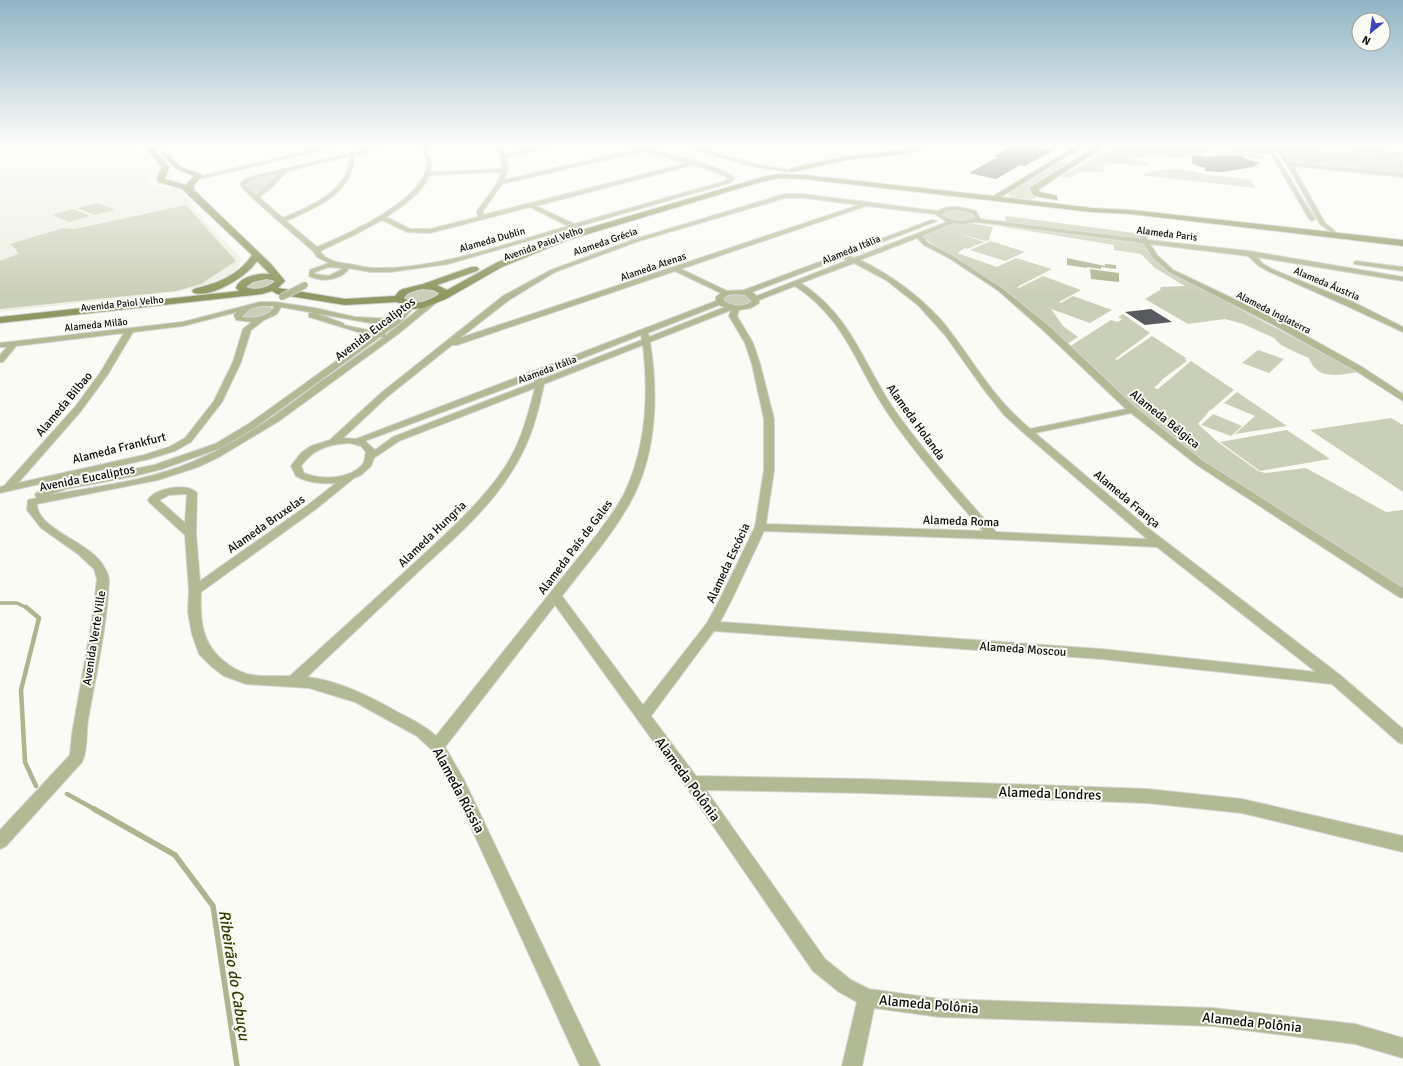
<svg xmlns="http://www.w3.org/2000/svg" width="1403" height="1066" font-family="Signika,sans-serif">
<rect width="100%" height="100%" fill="#fafbf5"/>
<path fill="#edf0e3" d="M0 146H137L159 168 147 184 180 189 205 221 242 259 234 273 203 286 177 292 0 312Z"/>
<path fill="#cacfb7" d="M1116 146H1175L1261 154 1267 160 1210 152 1177 158 1155 155 1132 159 1148 163 1149 166 1104 163 1103 172 1083 171 1069 178 1060 177Z
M1279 146 1402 156 1403 174 1292 163Z
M1060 162H1066V165L1030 189 1036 198C1027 201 1015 201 1008 195L1011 191Z
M1183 169 1203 174 1251 180 1256 188 1140 175 1159 170Z
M270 175H276V177L259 192 253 193 245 186 251 179Z
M98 203 115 210 94 215 77 208Z
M186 205 236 261 201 284 176 291 0 309V261L18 254 16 249 10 244 63 228 75 229Z
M73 209 90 216 69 222 52 215Z
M955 209 970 212 974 216V218C964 223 951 221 942 215L943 211Z
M1006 216 1142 234 1145 249 1163 268 1358 372C1339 375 1317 381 1309 358L1295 352 1281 345 1274 338 1243 324 1225 319 1188 324 1145 299 1160 290 1161 287 1185 286 1155 268 1141 254 1114 250V245L1005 227Z
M969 223 993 227 989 238 990 240 985 241 958 233 984 242 967 249 965 248 957 253 997 267 1016 258 1052 269 1017 287 1019 288 1043 276 1081 290 1059 302 1061 303 1073 296 1112 310 1090 323 1051 309 1063 326 1078 337 1067 344 1008 292 922 237 923 235 952 224Z
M991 241 1025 252 1005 261 970 250Z
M258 279H272L276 282 269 288 248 290 244 285Z
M420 289 435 291 439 295 437 297 417 304 404 301 403 296 409 292Z
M735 294 747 296 751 299 750 301C743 307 731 307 724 301L725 297Z
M260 306H269L273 309C266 317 253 321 242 316L246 310Z
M1123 314 1150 333 1115 359 1117 360 1152 336 1186 358 1185 360 1187 361 1164 378 1154 388 1158 389 1191 361 1234 390 1211 410 1205 408 1210 410 1198 424 1219 443 1258 471 1265 473 1306 468 1386 512 1403 510V588C1320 534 1232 485 1154 424 1124 401 1097 373 1069 347L1111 320 1118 322 1122 319 1118 317Z
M1258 350 1284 359 1269 373 1242 363Z
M1237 392 1287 426 1235 434 1255 416 1224 403Z
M1213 414 1242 426 1231 436 1201 425Z
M1391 418 1403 425V492L1310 430Z
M1287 430 1330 459 1260 471 1220 442Z"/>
<path fill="#acb490" d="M1067 258 1105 266V264L1116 265V269L1101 267V269L1087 267V268L1067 265Z
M1090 269 1119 273V282L1091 279Z"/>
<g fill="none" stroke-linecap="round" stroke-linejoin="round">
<path stroke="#acb490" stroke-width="3.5" d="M0 603H17L27 608"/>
<path stroke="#acb490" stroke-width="4.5" d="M26 607 39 618 21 690 25 762 36 786
M67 794 96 810"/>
<path stroke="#acb490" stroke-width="5.5" d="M94 809 175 855 213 906 237 1066"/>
</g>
<path fill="#585a5f" d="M1015 146H1028L1052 151 1025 166 1020 165 996 179 969 173 998 157 993 156Z
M1192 155 1207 157 1227 155 1242 156 1244 158 1260 163 1254 165 1259 166 1223 172 1205 171V168L1192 164Z
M1151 309 1172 322 1145 325 1125 312Z"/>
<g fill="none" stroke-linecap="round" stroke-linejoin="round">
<g stroke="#d4d5d0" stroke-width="2">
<path id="street" d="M331 146H339L196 180 193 178Z
M381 146H389L354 155C354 193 316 208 286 221L317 247C346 235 426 200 427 163 427 158 423 151 421 146H425L432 163 430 172 502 169 501 155 496 146H500L505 154 545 146H554L506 157 508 170 504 180 638 149 629 146H636C659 152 719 164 735 178L729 183 448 264 390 272H371L348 268V270C338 281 322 282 309 276L310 270 329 263 317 257 313 251C302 241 242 191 240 184L244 180 254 176ZM643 151 688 163 483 215V211L502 184ZM350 156C349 191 311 206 283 218L259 197 271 188 287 171ZM693 165 713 171 729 178 725 181 574 224 536 206ZM502 172 494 188 477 211 478 217 430 229H410L386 217C399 209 424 192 429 175ZM279 173 256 195 246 186C251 177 270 175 279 173ZM530 207 568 226C508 243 436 270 373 268 365 268 357 265 349 264 340 263 324 260 320 251L352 236 382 220 407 232 430 233ZM329 267 341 268 342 269 329 276 315 274V272Z
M683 146H691L755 164 791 170 788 172 755 167Z
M1196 146H1213L1269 151 1266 146H1270L1315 219 1312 221 1309 219 1271 154Z
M1274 146H1278L1290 163 1403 173V177L1293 166 1325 223 1335 231 1332 233 1320 224 1292 173Z
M1310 146H1329L1403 153V155Z
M785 194H803L937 211C951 204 962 207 976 211L980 219 1142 239 1141 237 1144 235 1146 236 1148 240 1249 251 1403 277V281L1257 257 1263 264 1274 270 1353 302 1403 327V332L1347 306 1270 272 1259 266 1248 256 1150 244 1157 255 1173 270 1276 319 1362 367 1403 394V401L1356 371 1270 323 1169 272 1153 258 1143 243 976 222 963 224 954 223 922 236 928 243 953 256 1003 289 1050 327 1136 408 1203 461 1403 588V598L1399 597 1197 465 1131 413 1035 433 1148 528 1340 675 1403 729V744L1398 742 1332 684 1101 659 714 631 651 716 696 776 864 779 1147 789 1242 799 1403 836V852L1242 813 1147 803 864 793 706 790 825 959 851 980 869 989 940 999 1213 1008 1355 1024 1403 1038V1058L1355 1044 1213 1026 940 1017 874 1008 862 1066H842L857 1002 839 992 813 971 687 788 555 605 445 747 464 780 600 1066H580L454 790 432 750 417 736 355 702 309 688 246 684 224 676 212 667 199 654 192 634 188 612 189 590 185 535 149 502 148 500C154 488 188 482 197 493L196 534 200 581 308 505 336 483C321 484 309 483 296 476L291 466 301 453 311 446 330 440 381 393 503 296 551 270 635 239ZM785 198H803L859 205 460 338 509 300 555 272 639 241ZM866 206 935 214 947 222 854 258 848 255 937 221 932 220 744 290 727 291 681 269ZM955 210 972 213 975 217C965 224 950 221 941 214L947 211ZM917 238 924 245 949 258 999 291 1044 331 1126 409 1030 429C1019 419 1009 410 1000 399 978 373 962 345 941 320 918 295 891 275 860 260ZM842 258 848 260 757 296 752 292ZM854 263 886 280 918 305 945 335 985 391 1004 415 1025 434 1147 539 996 532C962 494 928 456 898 415 863 366 854 318 801 283ZM675 271 721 293 716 297V301L356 439 343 438 387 397 452 345H457ZM795 286C847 320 856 367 889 415 917 456 951 494 983 531L766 524 774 470V419L760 364 753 343 737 316 739 310 751 308 759 303V300ZM735 294 745 295 752 301C744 308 732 306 724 301V298L728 295ZM719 305 725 307 649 337 648 333ZM731 310 729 316 745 343 752 364 764 419V470L755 527 719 601 707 623 643 705 562 596C587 563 616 531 634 495 657 449 658 392 650 342ZM641 335 642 340 542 379 540 375ZM643 345C649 395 646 447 625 492 618 507 607 520 598 533L436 736C425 726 413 720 399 713 371 697 340 681 307 677 345 641 383 605 421 569 455 538 492 506 515 466 531 440 538 413 544 384ZM533 378 535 382 393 437 375 450 365 441ZM535 388C528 415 521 443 505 467 479 506 443 536 409 568 369 604 330 640 290 676 276 676 260 677 247 674 238 671 231 667 225 662 201 644 200 619 201 592L316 509 354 478 361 475 371 466 374 458 399 441ZM350 443 361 446 366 452C365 455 365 461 363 464 350 480 320 480 304 473L301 466C313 449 329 444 350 443ZM184 494H187L185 523 159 500 169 495ZM764 531 993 539 1157 547 1316 672 1101 649 720 622 731 601Z
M1356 261 1403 267V271L1354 264V262Z
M429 301H432L436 303 398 334 279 421 219 457 198 467 158 480 37 504C37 530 93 543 104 567 107 571 109 577 109 581 107 627 96 674 88 720 86 733 88 750 82 762L6 846 0 849V830L70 755 72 734 92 621 97 579 94 569 78 554 41 528 27 510 28 500 37 498 35 495 36 493 64 483 154 465 215 444 250 423 371 336 309 317V313H315L343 323 344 325 376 332 389 323H370L281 307 277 314 264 320 251 330 241 362 222 402 191 442 175 451 149 459 0 493V487L4 486 75 407 100 373 124 333 16 346 3 362H0V355L7 347H0V343L183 322 260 302H275L315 308 355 317 395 319 408 303H414V307L400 323 385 333V336ZM260 306H273L274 308C266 317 254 319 242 317L250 309ZM237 312 234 315 236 320 252 322 243 329 233 362 214 401 185 438 169 447 144 455 18 483 81 411 108 374 133 332 183 326ZM380 337H384C362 353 340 368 317 384 278 414 238 443 192 462 147 481 98 486 50 495L66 489 135 476 162 469 221 448 256 427Z"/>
</g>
<g stroke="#d4d5d0" stroke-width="2">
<path id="secondary" d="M144 146H151L169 167 165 179 186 185 194 176 177 169 161 154V152L163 151 181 167 200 174 202 175 194 185V190L271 264 285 281 278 288 345 299 395 296 399 291 403 289 423 284 471 267H477L479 269 477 271 437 285 447 290 496 263 540 244 585 229 767 176 779 174 805 175 993 196 1076 146H1084L1001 197 1091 208 1131 210 1403 240V246L1131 214 1091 212 805 179 779 178 757 183 568 240 502 267 446 299 423 308 414 309 406 307 397 302 345 305 277 294 272 291 262 294 0 323V317L239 291 236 288C239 276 259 273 270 274L257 261C248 276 212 298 194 293L192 291 194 289C217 283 238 276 252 255L182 189 158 182 157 177 162 167ZM267 279 275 281C268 288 256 291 246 287L253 282ZM423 289 433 290 439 293 438 295C427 301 415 307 404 298 407 292 416 290 423 289Z
M918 146H929L903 154 847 160 792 172 789 170 792 168 847 156 903 150Z
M1097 146H1105L1038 190 1040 192 1057 196V200L1034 196 1030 189 1031 187Z"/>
</g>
<use href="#street" fill="#b1b995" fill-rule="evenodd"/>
<use href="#secondary" fill="#8e9863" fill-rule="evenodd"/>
<g stroke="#d4d5d0" stroke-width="8" stroke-linecap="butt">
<path id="street-bridge" d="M282 297 305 285"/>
</g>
<use href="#street-bridge" stroke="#b1b995" stroke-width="6"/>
</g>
<linearGradient id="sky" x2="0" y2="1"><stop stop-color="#90b4c5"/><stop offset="0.49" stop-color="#fdfdfa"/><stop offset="1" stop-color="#fdfdfa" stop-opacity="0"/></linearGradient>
<rect width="1403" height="295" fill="url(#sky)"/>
<g text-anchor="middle" stroke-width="4" stroke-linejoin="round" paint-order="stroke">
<g font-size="10" fill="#0c0d0b" stroke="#fafbf5">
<text transform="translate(1167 233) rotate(7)" y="4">Alameda Paris</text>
<text transform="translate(492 239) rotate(-16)" y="4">Alameda Dublin</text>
<text transform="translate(605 241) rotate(-19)" y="4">Alameda Grécia</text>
<text transform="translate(543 243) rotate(-20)" y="4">Avenida Paiol Velho</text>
<text transform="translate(851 249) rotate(-22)" y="4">Alameda Itália</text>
<text transform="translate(653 266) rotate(-19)" y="4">Alameda Atenas</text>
<text transform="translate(1327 283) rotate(23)" y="4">Alameda Áustria</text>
<text transform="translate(122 303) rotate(-6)" y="4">Avenida Paiol Velho</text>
<text transform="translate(1274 312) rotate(27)" y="4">Alameda Inglaterra</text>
<text transform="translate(96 324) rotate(-6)" y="4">Alameda Milão</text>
<text transform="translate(547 369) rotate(-21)" y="4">Alameda Itália</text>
</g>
<g font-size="12" fill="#0c0d0b" stroke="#fafbf5">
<text transform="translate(375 329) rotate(-37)" y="4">Avenida Eucaliptos</text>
<text transform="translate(64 404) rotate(-50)" y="4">Alameda Bilbao</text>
<text transform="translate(1165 419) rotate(39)" y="4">Alameda Bélgica</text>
<text transform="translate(916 422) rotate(54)" y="4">Alameda Holanda</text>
<text transform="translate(119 448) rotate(-14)" y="4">Alameda Frankfurt</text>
<text transform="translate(87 478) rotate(-11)" y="4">Avenida Eucaliptos</text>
<text transform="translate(1127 499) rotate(40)" y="4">Alameda França</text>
<text transform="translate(961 521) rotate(2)" y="4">Alameda Roma</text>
<text transform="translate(266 524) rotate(-35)" y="4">Alameda Bruxelas</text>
<text transform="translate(432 534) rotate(-44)" y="4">Alameda Hungria</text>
<text transform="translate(575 547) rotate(-53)" y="4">Alameda País de Gales</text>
<text transform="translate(728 563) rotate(-65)" y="4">Alameda Escócia</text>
<text transform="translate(94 638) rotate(-81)" y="4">Avenida Verte Ville</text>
<text transform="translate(1023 649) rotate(4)" y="4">Alameda Moscou</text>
</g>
<g font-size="14" fill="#0c0d0b" stroke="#fafbf5">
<text transform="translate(688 779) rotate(54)" y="5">Alameda Polônia</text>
<text transform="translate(459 790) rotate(62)" y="5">Alameda Rússia</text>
<text transform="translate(1050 793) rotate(2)" y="5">Alameda Londres</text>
<text transform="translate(929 1004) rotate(5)" y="5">Alameda Polônia</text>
<text transform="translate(1252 1022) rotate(6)" y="5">Alameda Polônia</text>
</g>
<g font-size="16" font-style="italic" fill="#343c00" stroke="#fafbf5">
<text transform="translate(235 975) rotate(81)" y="6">Ribeirão do Cabuçu</text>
</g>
</g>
<g transform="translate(1371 32) rotate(209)"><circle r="19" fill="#fafbf5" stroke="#9b9c97"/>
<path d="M0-3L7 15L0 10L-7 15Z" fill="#3c44b8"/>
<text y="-6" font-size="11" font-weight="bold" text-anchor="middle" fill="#0c0d0b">N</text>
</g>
</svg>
